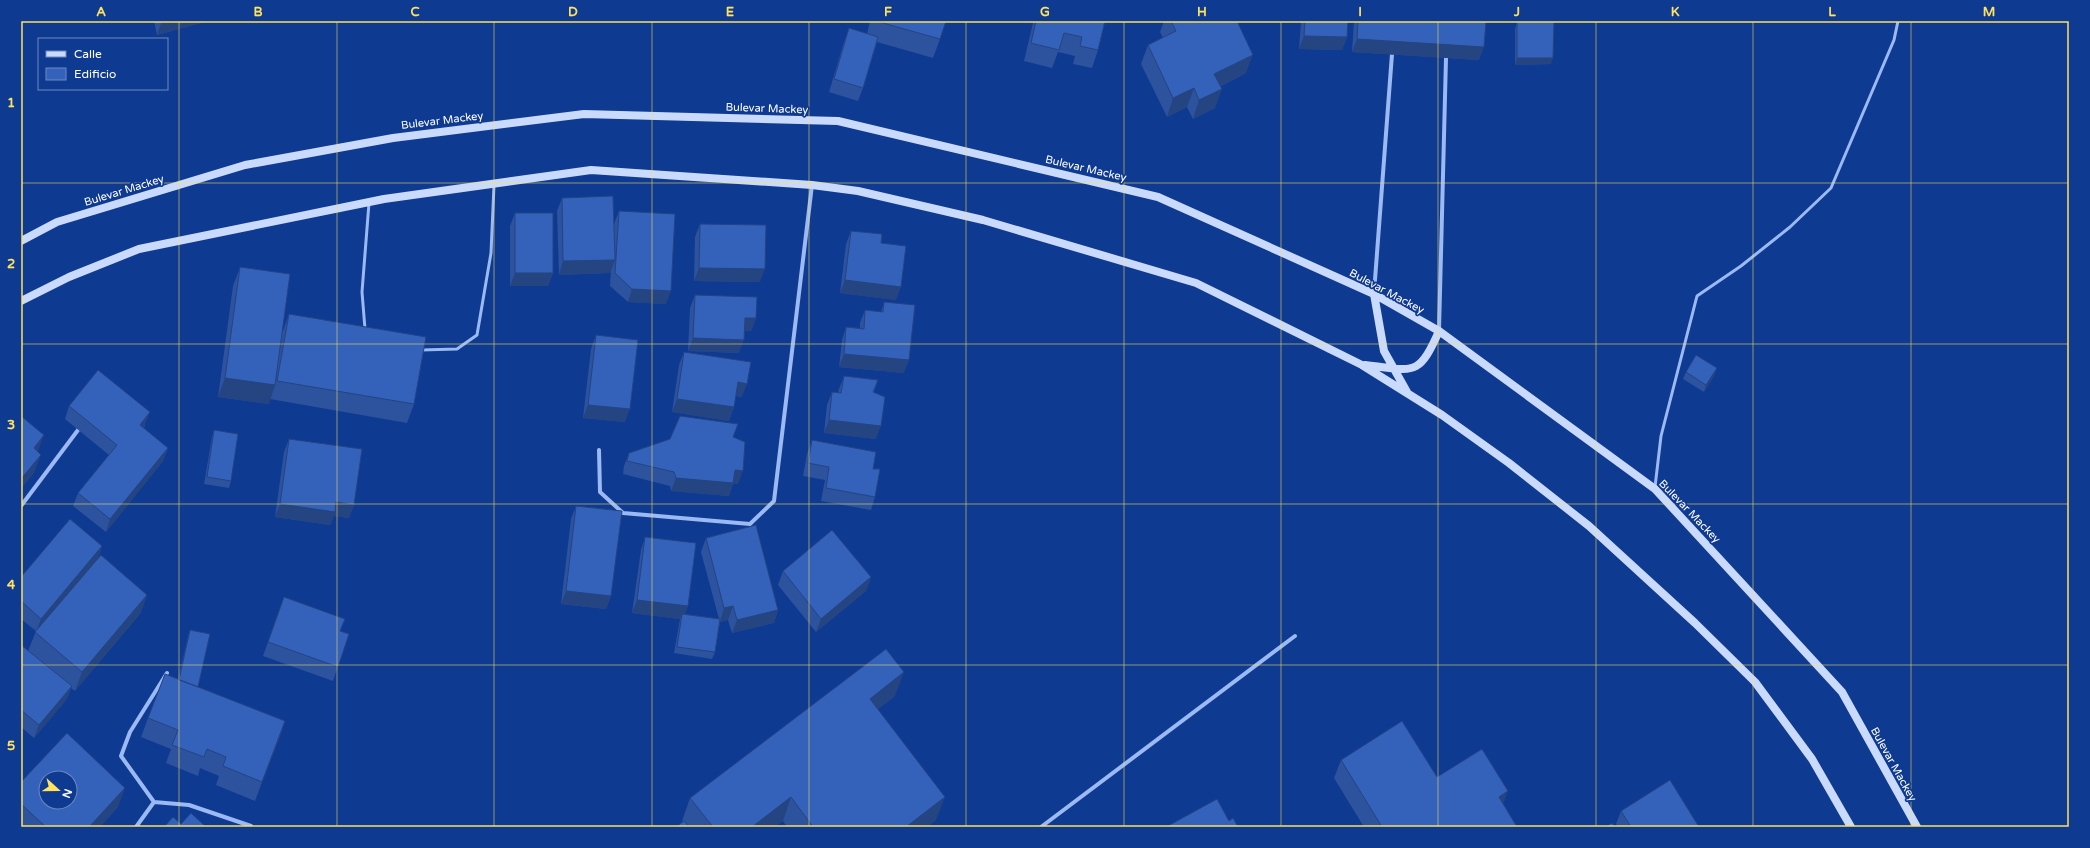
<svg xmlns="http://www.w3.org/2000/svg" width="2090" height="848" font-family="'Varela Round',sans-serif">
<rect width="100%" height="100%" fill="#0f3a91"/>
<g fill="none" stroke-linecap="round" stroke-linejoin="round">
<path stroke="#9bb9f3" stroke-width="3" d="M365 329 362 292 369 203
M421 350 457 349 477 335 491 253 494 185
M1655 487 1661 436 1697 296 1741 266 1790 227 1831 188 1894 40 1898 21"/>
<path stroke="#9bb9f3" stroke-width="4" d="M1374 293 1392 54
M1439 331 1446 58
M599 450 600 492 623 513 750 524 774 501 812 185
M21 506 81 426
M154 802 121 756 130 732 167 673
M136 827 154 802 189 805 251 826
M1041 827 1295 636"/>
<path stroke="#cadafd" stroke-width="8" d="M21 241 57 222 245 165 393 138 584 114 838 121 1158 197 1374 294 1439 331 1655 489 1842 692 1917 827
M1374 294 1384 351 1407 392
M21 301 69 277 139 249 384 199 591 170 812 185 858 191 983 220 1196 283 1362 365 1442 415 1509 463 1589 526 1695 623 1755 682 1812 759 1851 827
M1365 365C1413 370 1418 379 1439 331"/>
</g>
<path fill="#2d539f" d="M154 21H208L157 35Z
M870 21H946L940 39 933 58 877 42 863 88 858 101 829 92 844 42 849 28 867 34Z
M1025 21H1105L1098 50 1092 68 1073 64 1075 56 1058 52 1052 68 1024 61 1033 23Z
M1164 21H1237L1246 73 1221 86 1215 108 1193 119 1187 107 1167 117 1141 64 1148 45 1163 38 1160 32Z
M1301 21H1348L1347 37 1342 50 1299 49Z
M1354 21H1486L1479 60 1352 52Z
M1517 22 1551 64 1515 65V29Z
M562 198 614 224 619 211 666 304 628 302 610 286 611 269 610 273 559 275 557 211Z
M515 213 553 273 548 286H510V226Z
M700 224 760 282 694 281 695 237Z
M851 231 881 243 896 300 840 293 846 244Z
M240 267 283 331 289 314 414 404 407 423 270 399 269 404 218 397 233 286Z
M695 295 756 318 751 331H744L739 353 688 351 690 308Z
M884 302 904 373 839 367 842 340 846 327 860 328V323L865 310 881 312Z
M596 335 625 422 583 418 591 349Z
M684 352 742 397 736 396 734 407 729 421 672 412 679 365Z
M1686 372 1715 374 1704 392 1683 379Z
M844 376 878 380 874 392 876 439 824 433 827 405 832 392 838 393 839 389Z
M69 406 145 425 144 428 168 448 163 461 106 532 73 506 78 493 109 455 65 419Z
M214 430 231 481 229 488 204 484 212 437Z
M733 438 738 484H733L729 496 671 491 670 486 623 474 624 466 629 453Z
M289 439 354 505 349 518 334 516 330 525 275 517 284 452Z
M812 440 873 469 875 497 871 510 821 501 825 480 803 476 807 454Z
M576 506 611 596 606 609 561 604 571 519Z
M645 537 688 606 685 614 719 619 701 552 706 538 778 610 774 623 732 633 728 620 720 622 715 652 712 659 674 653 680 619 632 613 641 550Z
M102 546 98 559 147 595 140 614 75 691 71 688 67 699 34 738 21 727V645L28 651 36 631 21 619V577Z
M783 571 871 577 866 591 816 632 778 585Z
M284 597 341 631 349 634 333 681 263 656Z
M190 630 198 687 285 721 255 801 216 785 219 776 200 768 198 776 166 763 171 749 141 737 148 718 178 679 188 637Z
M895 696 878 709 936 820 927 827H787L783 821 774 827H676L683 822 682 821 690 798Z
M1341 760 1437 777 1503 804 1517 827H1364L1334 778Z
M21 782 118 807 100 827H21Z
M1621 811 1699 827H1618L1616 824Z"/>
<path fill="#244482" d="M162 21H208L157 35Z
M1304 36 1347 37 1342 50 1299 49Z
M1357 39 1484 47 1479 60 1352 52Z
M1253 55 1246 73 1208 92 1214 74Z
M1517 58H1553L1551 64 1515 65Z
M1194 88 1187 107 1167 117 1173 98Z
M1222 89 1215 108 1193 119 1199 100Z
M615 260 610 273 559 275 563 261Z
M699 268 765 269 760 282 694 281Z
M515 273H553L548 286H510Z
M845 280 901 287 896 300 840 293Z
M632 289 671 291 666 304 628 302Z
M745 318H756L751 331H740Z
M693 338 744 340 739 353 688 351Z
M844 354 909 360 904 373 839 367Z
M1717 368 1715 374 1704 392 1706 385Z
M225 378 275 385 269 404 218 397Z
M738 382 747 384 742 397 733 395Z
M677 399 734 407 729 421 672 412Z
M588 405 630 409 625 422 583 418Z
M150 412 145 425 136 438 140 425Z
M829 420 881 426 876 439 824 433Z
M44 435 37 454 34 448Z
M168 448 163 461 106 532 110 519Z
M41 455 34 473 21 489V479Z
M735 470 743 471 738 484H733L729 496 671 491 676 478Z
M336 502 354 505 349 518 334 516 330 525 275 517 280 504Z
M102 546 98 559 36 632 41 619Z
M871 577 866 591 816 632 821 619Z
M566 591 611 596 606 609 561 604Z
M147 595 140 614 75 691 82 672Z
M637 600 688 606 683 619 682 614 680 619 632 613Z
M733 606 728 620 720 622 724 608Z
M778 610 774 623 732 633 737 620Z
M904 672 895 696 862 722 870 699Z
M72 686 67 699 34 738 39 725Z
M285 721 279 740 255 801 262 782Z
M125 788 118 807 100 827H89Z
M1508 791 1501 810 1499 797Z
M791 797 783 821 774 827H752Z
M945 797 936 820 927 827H906Z"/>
<path fill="#3461b9" stroke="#244482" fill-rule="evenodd" d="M876 21H946L940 39Z
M1036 21H1105L1098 50 1080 46 1082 37 1064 33 1059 50 1031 43Z
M1171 21H1237L1253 55 1214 74 1222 89 1199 100 1194 88 1173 98 1148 45 1176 31Z
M1305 21H1348L1347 37 1304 36Z
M1358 21H1486L1484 47 1357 39Z
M1517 22H1554L1553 58H1517Z
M849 28 878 37 863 88 834 79Z
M613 196 615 260 563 261 562 198Z
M619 211 675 214 671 291 632 289 615 273Z
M515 213H553V273H515Z
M700 224 766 225 765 269 699 268Z
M851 231 882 234 881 243 906 246 901 287 845 280Z
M240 267 290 274 275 385 225 378Z
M695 295 757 297 756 318H745L744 340 693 338Z
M884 302 915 305 909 360 844 354 846 327 864 329 865 310 883 312Z
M289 314 426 337 414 404 277 381Z
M596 335 638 340 630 409 588 405Z
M684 352 751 362 747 384 738 382 734 407 677 399Z
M1696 355 1717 368 1706 385 1686 372Z
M98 370 150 412 140 425 168 448 110 519 78 493 117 445 69 406Z
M844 376 878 380 873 392 885 397 881 426 829 420 832 392 841 393Z
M21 416 44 435 34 448 41 455 21 479Z
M680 416 738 424 733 437 745 442 743 471 735 470 733 483 676 478 674 472 627 461 629 453 670 439Z
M214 430 238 434 231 481 207 477Z
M289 439 362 449 354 505 336 502 335 512 280 504Z
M812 440 876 452 873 469H880L875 497 826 488 829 467 808 463Z
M576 506 622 511 611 596 566 591Z
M70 519 102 546 41 619 21 601V577Z
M756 525 778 610 737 620 733 606 724 608 706 538Z
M832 530 871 577 821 619 783 571Z
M645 537 696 543 688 606 637 600Z
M101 555 147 595 82 672 35 632Z
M284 597 345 619 340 631 349 634 338 667 268 642Z
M682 614 720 619 715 652 677 647Z
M190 630 210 634 198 687 179 680Z
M21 645 72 686 39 725 21 710Z
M886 649 904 672 870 699 945 797 906 827H813L791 797 752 827H713L690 798Z
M165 674 285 721 262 782 223 766 226 757 207 749 204 757 172 745 178 730 148 718Z
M1402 721 1437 777 1482 749 1508 791 1499 797 1517 827H1382L1341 760Z
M67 733 125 788 89 827H46L21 804V782ZM46 778H70V802H46Z
M1670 780 1699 827H1631L1621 811Z
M1217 799 1229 821 1233 818 1238 827H1166Z
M191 813 206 827H164L173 817 181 824Z
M684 821 689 827H676Z
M1612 823 1615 827H1605Z"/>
<path fill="none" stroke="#ffe25d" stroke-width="1" stroke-opacity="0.55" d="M179 21V827M337 21V827M494 21V827M652 21V827M809 21V827M966 21V827M1124 21V827M1281 21V827M1438 21V827M1596 21V827M1753 21V827M1911 21V827M21 183H2069M21 344H2069M21 504H2069M21 665H2069"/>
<g text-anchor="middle" stroke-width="3.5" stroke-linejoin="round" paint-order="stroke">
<g font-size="11" fill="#fff" stroke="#0f3a91">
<text transform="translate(767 108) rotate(2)" y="4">Bulevar Mackey</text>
<text transform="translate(442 120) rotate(-7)" y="4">Bulevar Mackey</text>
<text transform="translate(1086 168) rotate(13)" y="4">Bulevar Mackey</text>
<text transform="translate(124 190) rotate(-17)" y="4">Bulevar Mackey</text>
<text transform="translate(1387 291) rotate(28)" y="4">Bulevar Mackey</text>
<text transform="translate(1690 511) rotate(46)" y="4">Bulevar Mackey</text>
<text transform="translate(1894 764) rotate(61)" y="4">Bulevar Mackey</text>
</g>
</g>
<rect width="2090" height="848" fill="none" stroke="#0f3a91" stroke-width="44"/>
<rect x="38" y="38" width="130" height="52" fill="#0f3a91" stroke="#6f89bd"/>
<rect x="46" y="51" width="20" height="6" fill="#cadafd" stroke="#6f89bd"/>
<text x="74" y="58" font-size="12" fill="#ffffff">Calle</text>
<rect x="46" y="68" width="20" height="12" fill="#3461b9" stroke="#6f89bd"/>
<text x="74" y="78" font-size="12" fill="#ffffff">Edificio</text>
<g transform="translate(58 790) rotate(111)"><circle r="19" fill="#0f3a91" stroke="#6f89bd"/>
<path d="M0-3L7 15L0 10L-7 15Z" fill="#ffe25d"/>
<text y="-6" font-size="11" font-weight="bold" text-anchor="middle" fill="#ffffff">N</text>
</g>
<rect x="22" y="22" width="2046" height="804" fill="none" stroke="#ffe25d" stroke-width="1.5"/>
<g font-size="13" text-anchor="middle" font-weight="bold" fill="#ffe25d">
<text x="101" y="16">A</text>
<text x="258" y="16">B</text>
<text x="415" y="16">C</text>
<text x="573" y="16">D</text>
<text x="730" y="16">E</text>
<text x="888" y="16">F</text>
<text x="1045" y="16">G</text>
<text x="1202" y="16">H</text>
<text x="1360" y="16">I</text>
<text x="1517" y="16">J</text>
<text x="1675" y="16">K</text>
<text x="1832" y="16">L</text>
<text x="1989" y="16">M</text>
<text x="11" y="107">1</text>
<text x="11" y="268">2</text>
<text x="11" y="429">3</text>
<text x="11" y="589">4</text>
<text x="11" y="750">5</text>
</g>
</svg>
